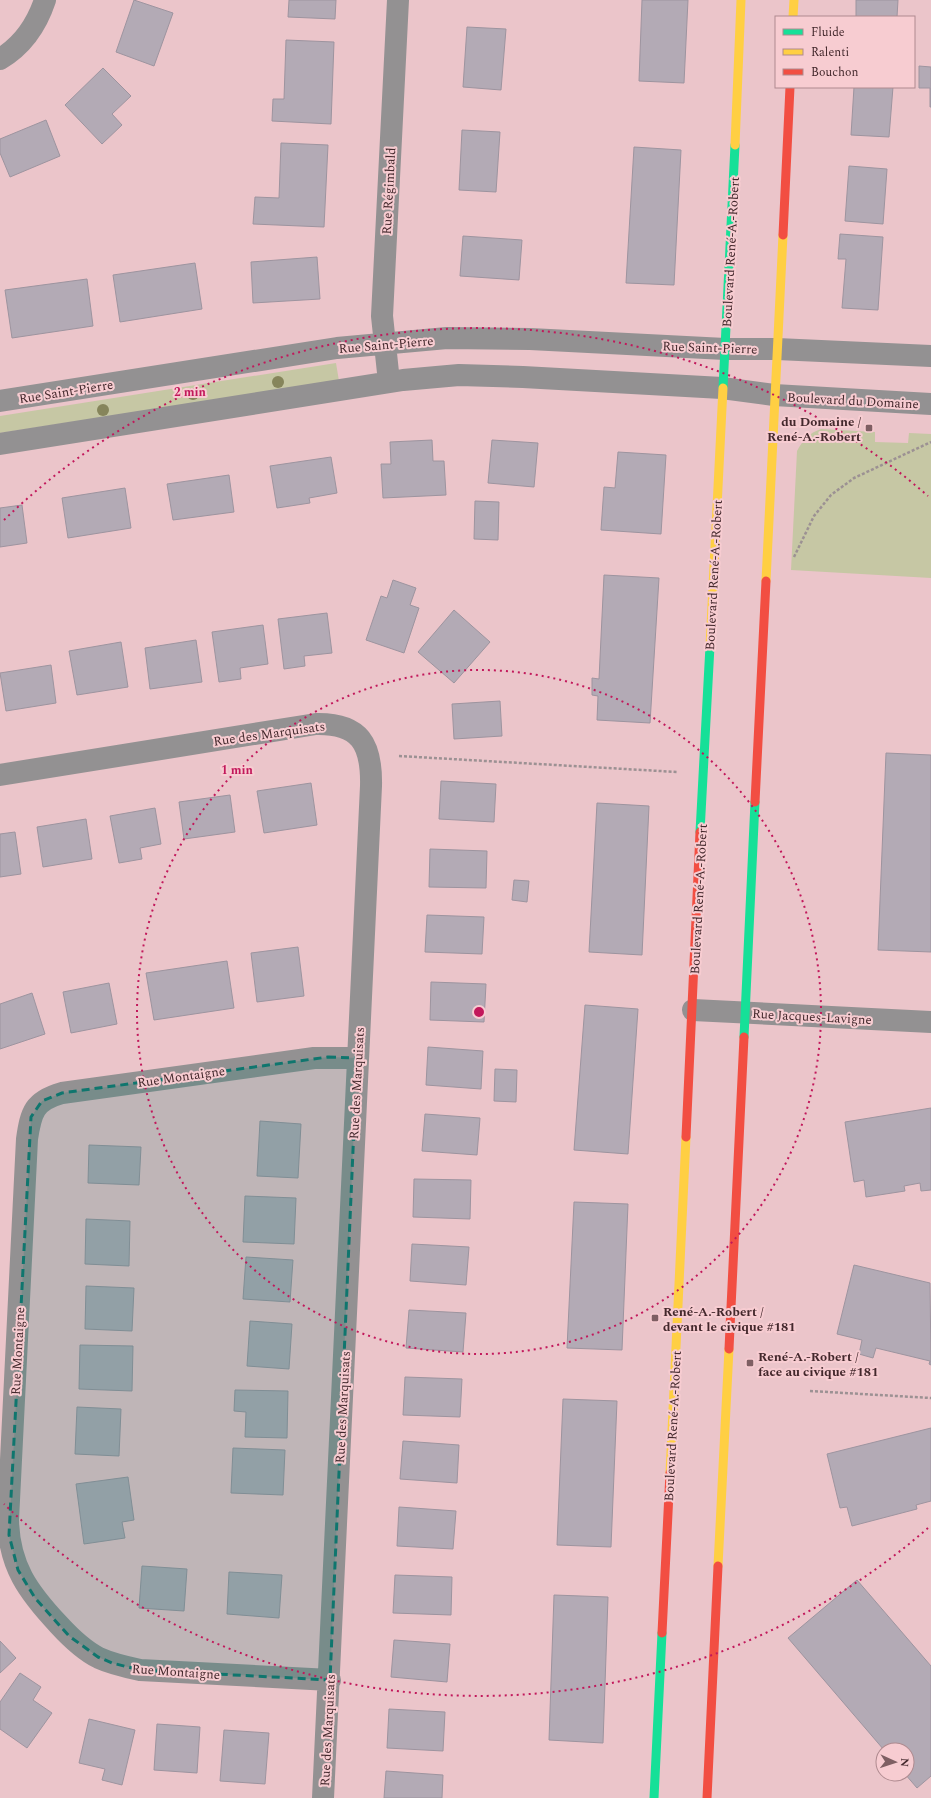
<svg xmlns="http://www.w3.org/2000/svg" width="931" height="1798" font-family="Spectral,serif">
<rect width="100%" height="100%" fill="#ebc5ca"/>
<path fill="#c6c7a4" d="M336 363 339 381 0 433V416Z
M821 429 875 432V442L908 443 909 433 931 434V578L791 570 797 451C803 440 809 433 821 429Z"/>
<path fill="#b3aab5" stroke="#9d949f" d="M134 0 173 13 154 66 116 52Z
M289 0H336L335 19 288 17Z
M642 0H688L684 83 639 81Z
M856 0H898L897 17H856Z
M467 27 506 29 501 90 463 87Z
M286 40 334 42 331 124 272 121 273 99H284Z
M919 66 931 67V107H930V88H919Z
M103 68 131 96 112 114 122 125 102 144 65 105Z
M854 87H893L889 137 851 135Z
M46 120 60 156 10 177 0 153V139Z
M462 130 500 132 496 192 459 190Z
M281 143 328 145 324 227 253 224 255 197 279 198Z
M634 147 681 150 674 285 626 283Z
M849 166 887 169 883 224 845 221Z
M840 234 883 237 878 310 842 308 846 259H838Z
M463 236 522 240 519 280 460 276Z
M317 257 320 299 253 303 251 262Z
M195 263 202 309 120 322 113 275Z
M87 279 93 326 12 338 5 290Z
M432 440 433 461H444L446 495 383 498 381 464H391L390 442Z
M492 440 538 443 534 487 488 483Z
M618 452 666 455 661 534 601 530 604 487 615 488Z
M331 457 337 493 309 498 310 503 277 508 270 466Z
M229 475 234 512 173 520 167 484Z
M125 488 131 528 68 538 62 498Z
M475 501 499 502 498 540 474 539Z
M22 505 27 543 0 547V508Z
M604 575 659 578 650 723 597 720 598 696 592 695V678L599 679Z
M393 580 416 588 410 605 419 608 404 653 366 640 381 596 387 598Z
M454 610 490 642 454 683 418 652Z
M327 613 332 653 304 656 305 666 284 669 278 619Z
M263 625 268 664 240 668 241 679 219 682 212 632Z
M196 640 202 682 150 689 145 648Z
M121 642 128 687 77 695 69 651Z
M51 665 56 703 6 711 0 673Z
M500 701 502 736 454 739 452 704Z
M886 753 931 755V952L878 950Z
M441 781 496 784 494 822 439 819Z
M311 783 317 825 264 833 257 791Z
M230 795 235 832 184 839 179 802Z
M597 803 649 806 642 955 589 952Z
M155 808 161 844 140 848 142 859 119 863 110 816Z
M86 819 92 859 43 867 37 827Z
M15 832 21 874 0 877V834Z
M430 849 487 851 486 888 429 887Z
M514 880 529 881 527 902 512 900Z
M427 915 484 917 482 954 425 952Z
M298 947 304 996 257 1002 251 953Z
M227 961 234 1008 154 1020 146 973Z
M431 982 486 984 484 1022 430 1020Z
M109 983 117 1024 71 1033 63 992Z
M32 993 45 1034 0 1049V1004Z
M585 1005 638 1009 628 1154 574 1150Z
M428 1047 483 1051 481 1089 426 1085Z
M495 1069 517 1070 516 1102 494 1101Z
M931 1108V1190L921 1191 920 1183 904 1186 905 1191 866 1197 864 1180 854 1182 845 1122Z
M425 1114 480 1118 477 1155 422 1151Z
M260 1121 301 1124 298 1178 257 1176Z
M89 1145 141 1147 139 1185 88 1183Z
M414 1179 471 1180 470 1219 413 1217Z
M245 1196 296 1198 294 1244 243 1242Z
M574 1202 628 1204 622 1350 567 1348Z
M86 1219 130 1221 129 1266 85 1264Z
M412 1244 469 1247 466 1285 410 1281Z
M246 1257 293 1260 290 1302 243 1299Z
M854 1265 930 1283 931 1365 929 1364 930 1361 876 1348 873 1358 859 1354 862 1340 837 1334Z
M86 1286 134 1288 132 1331 85 1329Z
M409 1310 466 1313 463 1352 406 1348Z
M250 1321 292 1324 289 1369 247 1366Z
M80 1345 133 1346 132 1391 79 1389Z
M405 1377 462 1379 460 1417 403 1415Z
M235 1390 288 1391 287 1438 245 1437 246 1412 234 1411Z
M563 1399 617 1401 611 1547 557 1545Z
M77 1407 121 1409 119 1456 75 1454Z
M931 1428V1501L916 1505 917 1509 852 1526 847 1507 840 1508 827 1454Z
M403 1441 459 1445 457 1483 400 1479Z
M233 1448 285 1450 283 1495 231 1493Z
M128 1477 134 1520 122 1522 125 1538 84 1544 76 1484Z
M399 1507 456 1511 453 1549 397 1546Z
M142 1566 187 1569 184 1611 139 1608Z
M229 1572 282 1575 279 1618 227 1614Z
M395 1575 452 1577 451 1615 393 1613Z
M857 1580 931 1666V1776L917 1788 905 1774H907V1750H884L788 1638Z
M554 1595 608 1597 603 1743 549 1740Z
M394 1640 450 1644 447 1682 391 1677Z
M0 1641 16 1658 0 1673Z
M20 1673 41 1687 33 1700 52 1713 27 1748 0 1729V1702Z
M389 1709 445 1712 443 1751 387 1748Z
M89 1719 135 1730 122 1785 102 1780 105 1769 79 1763Z
M157 1724 200 1727 197 1773 154 1770Z
M224 1730 269 1733 265 1784 220 1781Z
M386 1771 443 1775 442 1798H384Z"/>
<g fill="none" stroke-linecap="round" stroke-linejoin="round">
<path stroke="#9c9193" stroke-width="2.5" stroke-dasharray="3 2" stroke-linecap="butt" d="M794 557 814 516 831 495 854 478 931 442
M399 756 677 772
M810 1391 931 1398"/>
<path stroke="#939192" stroke-width="22" d="M0 59C22 46 37 24 45 0
M389 382 382 316 398 0
M0 401 337 348 447 338 530 339 725 349H777L931 356
M0 444 403 380 459 375 523 377 722 388 774 395 931 404
M0 775 316 724C360 723 372 744 371 786L323 1798
M693 1010 931 1022
M330 1680 140 1670C126 1667 112 1664 99 1658 83 1650 70 1637 59 1625 28 1592 9 1566 8 1520L27 1139C31 1112 34 1101 62 1093L314 1058H357"/>
<path stroke="#16e098" stroke-width="9" d="M723 388 735 145
M700 832 710 646
M744 1037 755 802
M654 1798 662 1633"/>
<path stroke="#ffcf43" stroke-width="9" d="M793 17 794 0
M735 145 741 0
M766 581 783 235
M710 646 723 388
M670 1473 686 1137
M718 1566 729 1349"/>
<path stroke="#f24e42" stroke-width="9" d="M783 235 790 87
M755 802 766 581
M686 1137 700 832
M729 1349 744 1037
M662 1633 670 1473
M707 1798 718 1566"/>
</g>
<g fill="#86855b">
<circle cx="278" cy="382" r="6"/>
<circle cx="193" cy="394" r="6"/>
<circle cx="103" cy="410" r="6"/>
</g>
<path fill="#0f766e" fill-opacity="0.2" stroke="#0f766e" stroke-width="3" stroke-dasharray="8 5" stroke-linejoin="round" d="M328 1057 357 1058 330 1680 140 1670 112 1663 98 1657 69 1636 35 1598 18 1570 9 1535 31 1117 42 1101 62 1093Z"/>
<g fill="none" stroke="#c2185b" stroke-width="2" stroke-dasharray="2 4">
<circle cx="479" cy="1012" r="342"/>
<path d="M928 1528A684 684 0 0 1 4 1504M4 520A684 684 0 0 1 928 496"/>
</g>
<g fill="#7e5f63" stroke="#f7ccd1" stroke-width="1.5">
<rect x="865" y="424" width="8" height="8" rx="2"/>
<rect x="651" y="1314" width="8" height="8" rx="2"/>
<rect x="746" y="1359" width="8" height="8" rx="2"/>
</g>
<g text-anchor="middle" stroke-width="4" stroke-linejoin="round" paint-order="stroke">
<g font-size="13" fill="#43282c" stroke="#f7ccd1">
<text transform="translate(388 191) rotate(-87)" y="5">Rue Régimbald</text>
<text transform="translate(730 252) rotate(-87)" y="5">Boulevard René-A.-Robert</text>
<text transform="translate(386 344) rotate(-5)" y="5">Rue Saint-Pierre</text>
<text transform="translate(710 347) rotate(2)" y="5">Rue Saint-Pierre</text>
<text transform="translate(66 391) rotate(-9)" y="5">Rue Saint-Pierre</text>
<text transform="translate(853 400) rotate(3)" y="5">Boulevard du Domaine</text>
<text transform="translate(713 575) rotate(-87)" y="5">Boulevard René-A.-Robert</text>
<text transform="translate(269 733) rotate(-8)" y="5">Rue des Marquisats</text>
<text transform="translate(698 899) rotate(-87)" y="5">Boulevard René-A.-Robert</text>
<text transform="translate(812 1016) rotate(3)" y="5">Rue Jacques-Lavigne</text>
<text transform="translate(181 1076) rotate(-8)" y="5">Rue Montaigne</text>
<text transform="translate(356 1083) rotate(-87)" y="5">Rue des Marquisats</text>
<text transform="translate(17 1351) rotate(-87)" y="5">Rue Montaigne</text>
<text transform="translate(342 1407) rotate(-87)" y="5">Rue des Marquisats</text>
<text transform="translate(672 1426) rotate(-87)" y="5">Boulevard René-A.-Robert</text>
<text transform="translate(176 1671) rotate(4)" y="5">Rue Montaigne</text>
<text transform="translate(327 1730) rotate(-87)" y="5">Rue des Marquisats</text>
</g>
<g font-size="13" font-weight="bold" fill="#43282c" stroke="#f7ccd1" text-anchor="start">
<text x="861" y="426" text-anchor="end">du Domaine /<tspan x="861" dy="15">René-A.-Robert</tspan></text>
<text x="663" y="1316">René-A.-Robert /<tspan x="663" dy="15">devant le civique #181</tspan></text>
<text x="758" y="1361">René-A.-Robert /<tspan x="758" dy="15">face au civique #181</tspan></text>
</g>
</g>
<circle cx="479" cy="1012" r="6" fill="#c2185b" stroke="#f7ccd1" stroke-width="2"/>
<g font-size="12" text-anchor="middle" font-weight="bold" fill="#c2185b" stroke="#f7ccd1" stroke-width="4" stroke-linejoin="round" paint-order="stroke">
<text x="190" y="396">2 min</text>
<text x="237" y="774">1 min</text>
</g>
<rect x="775" y="16" width="140" height="72" fill="#f7ccd1" stroke="#af8a8f"/>
<rect x="783" y="29" width="20" height="6" fill="#16e098" stroke="#af8a8f"/>
<text x="811" y="36" font-size="12" fill="#43282c">Fluide</text>
<rect x="783" y="49" width="20" height="6" fill="#ffcf43" stroke="#af8a8f"/>
<text x="811" y="56" font-size="12" fill="#43282c">Ralenti</text>
<rect x="783" y="69" width="20" height="6" fill="#f24e42" stroke="#af8a8f"/>
<text x="811" y="76" font-size="12" fill="#43282c">Bouchon</text>
<g transform="translate(895 1762) rotate(93)"><circle r="19" fill="#f7ccd1" stroke="#af8a8f"/>
<path d="M0-3L7 15L0 10L-7 15Z" fill="#7e5f63"/>
<text y="-6" font-size="11" font-weight="bold" text-anchor="middle" fill="#43282c">N</text>
</g>
</svg>
